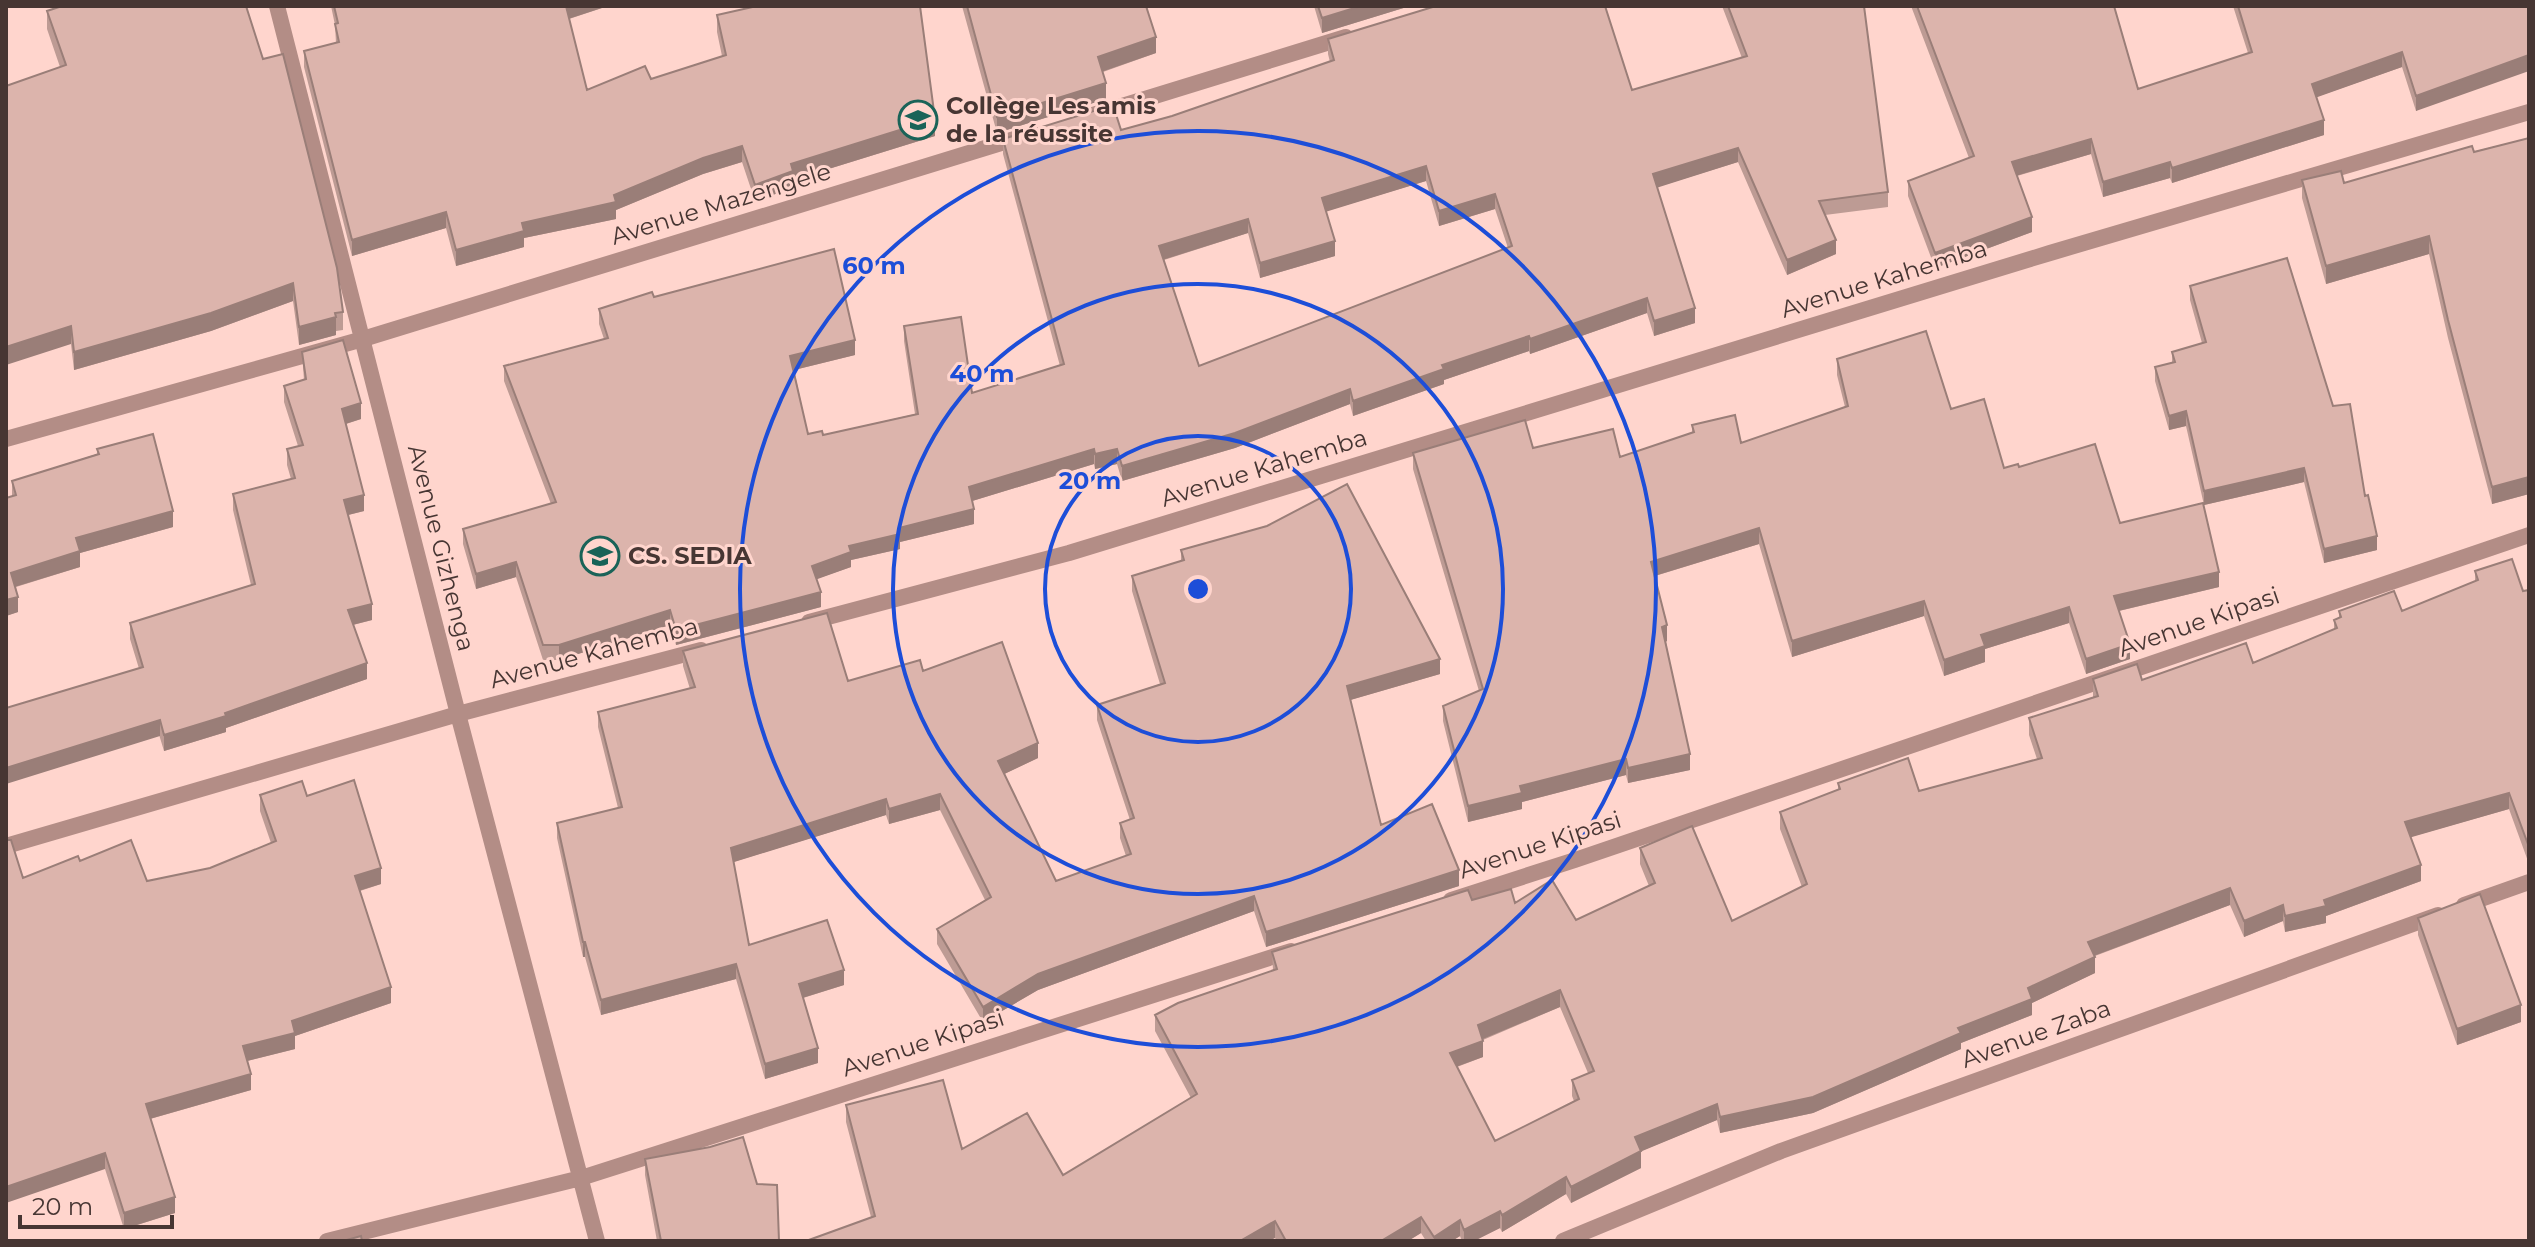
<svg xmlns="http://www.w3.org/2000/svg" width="2535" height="1247" font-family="Montserrat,sans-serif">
<rect width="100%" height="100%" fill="#ffd5cd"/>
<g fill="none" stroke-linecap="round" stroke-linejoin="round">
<path stroke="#b38d86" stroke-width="16" d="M277 6 458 714 597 1241
M1093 115 1346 37
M6 439 363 339 1021 137
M809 622 1069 553 2050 253 2529 112
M6 846 458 714 701 650
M1451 900 1575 860 2529 535
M2464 905 2529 882
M327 1241 581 1178 1291 951
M1563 1241 1781 1151 2438 915"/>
</g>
<path fill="#bd9b94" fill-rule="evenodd" d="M331 6H608L569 19 587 90 651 79 722 56 717 32V15L935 136 793 180V188L755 201 742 162 703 174 616 210V219L524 238V247L456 266 446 228 352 256 304 67V51L336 43 335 25Z
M962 6H1146L1156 53 1103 72 1106 99 997 133Z
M1314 6H1410L1322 33Z
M1722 6H1864L1888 192V207L1825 215 1836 254 1787 275 1738 162 1657 187 1695 323 1654 336 1647 313 1530 354 1529 351 1444 380V384L1353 416 1350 404 1235 448 1122 481 1117 464 1095 469 1094 464 972 501 974 524 900 542V549L851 560V567L816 579 821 607 676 645 670 625 559 660H543L516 577 476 589 463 544V529L551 504 504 381V366L604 339 599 324V309L654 297 855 355 794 370 808 434 823 435 915 414 904 341V326L972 393 1060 366 1003 154V139L1121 130 1172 116 1330 62 1328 54V39L1632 90 1742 58ZM1426 181 1439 226 1495 209 1508 248 1199 366 1164 260 1248 233 1260 278 1335 256 1326 211Z
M1911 6H2114L2138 89 2248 53 2233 6H2529L2416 111 2402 67 2316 97 2324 135 2172 183 2170 178 2103 197 2091 154 2017 176 2032 232 1935 268 1908 196V181L1969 158Z
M47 11 343 312V330L336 331V335L299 345 293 301 211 331 74 370 71 344 60 67 47 29Z
M2529 138V494L2492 504 2448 338 2429 254 2326 284 2302 198V180L2344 183Z
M2190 286 2333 406 2365 496 2377 550 2324 563 2304 482 2204 505 2186 426 2169 430 2155 381V367L2172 363V352L2202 343 2190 300Z
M302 352 361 419 346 424 364 511 348 515 372 620 353 625 367 679 226 728V732L164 751 130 639V623L251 585 233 510V494L291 479 287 465V449L298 446 284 402V386L304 380Z
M1837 359 1951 409 2004 468 2019 467 2120 523 2219 587 2119 611 2130 659 2086 674 2069 623 1985 649V662L1944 676 1924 616 1792 657 1759 544 1655 576 1667 641 1666 642 1690 770 1628 783 1626 775 1522 802V809L1468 822 1443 721V706L1479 691 1413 469V453L1533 448 1620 457 1692 433V425L1741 443 1845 407 1837 375Z
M97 449 173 527 80 553V567L16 587 18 612 6 616V498L12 496V481L97 454Z
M1181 550 1440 674 1350 700 1381 825 1459 886 1266 947 1254 911 1038 990 983 1022 937 944V929L985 900 940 810 889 824 886 815 733 862 749 945 844 985 803 998 818 1063 765 1079 736 979 601 1015 585 957H583L557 838V823L618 808 598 727V712L690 689 683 666V651L848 681 923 671 1038 758 1004 774 1056 881 1126 856 1120 838V823L1130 820 1097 720V705L1160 684 1132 591V576L1181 561Z
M2475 571 2523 591 2529 590V864L2509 809 2410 837 2421 881 2326 916V923L2285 932 2283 921 2244 937 2230 905 2095 956V973L2032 1003V1015L1961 1043V1049L1813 1113 1720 1133 1717 1120 1641 1151V1168L1571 1203 1566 1194 1502 1232 1500 1228 1474 1241H1462L1460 1236 1452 1241H1426L1421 1233 1408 1241H1277L1275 1238 871 1217 846 1122V1105L962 1149 1063 1175 1191 1098 1155 1031V1015L1273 970 1272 952 1472 900 1515 903 1576 920 1649 886 1640 864V848L1732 921 1802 887 1780 829V812L1838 790V783L1919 791 2037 759 2029 735V718L2093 697V679L2142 680 2253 663 2334 630V620L2339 618V611H2402L2475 581ZM1560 1007 1588 1073 1572 1080V1096L1574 1101 1495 1141 1457 1067 1483 1057V1040Z
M260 795 307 796 381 884 360 891 391 1003 295 1036V1049L247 1061 251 1090 150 1119 175 1213 124 1229 105 1169 23 878 80 861 147 881 210 868 271 843 260 811Z
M2418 918 2521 1022 2457 1045 2418 935Z
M645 1159 757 1184 779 1241H657L645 1175Z"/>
<path fill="#9a7e78" d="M565 6H608L565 20Z
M1361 6H1410L1322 33V18Z
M1156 37V53L1098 73V57Z
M2402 52V67L2312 99V84Z
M2529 55V71L2416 111V96Z
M1106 83V99L997 133V117Z
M935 119V136L793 180V188L755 201V185L791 164Z
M2324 120V135L2172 183V168Z
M2091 139V154L2012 177V162Z
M742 146V162L703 174 616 210V219L524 238V247L456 266V250L522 223 614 195 703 158Z
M1738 148V162L1653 189V174Z
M2170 162V178L2103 197V182Z
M1426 166V181L1322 213V198Z
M1495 194V209L1439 226V211Z
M446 212V228L352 256V240Z
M2032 217V232L1935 268V253Z
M1248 219V233L1159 261V246Z
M2429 236V254L2326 284V266Z
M1836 240V254L1787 275V260Z
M1335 241V256L1260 278V263Z
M293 283V301L211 331 74 370V352Z
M1647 298V313L1530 354V339Z
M1695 308V323L1654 336V321Z
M336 317V335L299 345V327Z
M71 326V344L6 365V347Z
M1529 336V351L1444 380V384L1353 416V401L1442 365Z
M855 340V355L790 371V356Z
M1350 389V404L1235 448 1122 481V466Z
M361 403V419L342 425V409Z
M2186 411V426L2169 430V416Z
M1094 449V464L969 502V487Z
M1117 449V464L1095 469V454Z
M2304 468V482L2204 505V491Z
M2529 477V494L2492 504V487Z
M364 495V511L344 516V500Z
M974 509V524L900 542V549L851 560V567L812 581V566L849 546 899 528Z
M173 511V527L80 553V567L11 588V573L76 538Z
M1759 528V544L1651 577V562Z
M2377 536V550L2324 563V549Z
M516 562V577L476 589V574Z
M2219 572V587L2114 612V596Z
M821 592V607L676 645V630Z
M18 597V612L6 616V600Z
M1924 601V616L1792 657V641Z
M372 604V620L348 626V610Z
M2069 607V623L1985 649V662L1944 676V660L1981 635Z
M670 610V625L559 660V645Z
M1667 625V641L1662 642V627Z
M2130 644V659L2086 674V659Z
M1440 659V674L1347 701V686Z
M367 663V679L226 728V732L164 751V735L225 713Z
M160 720V736L6 784V768Z
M1038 743V758L998 777V761Z
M1690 754V770L1628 783V768Z
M1626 759V775L1522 802V809L1468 822V806L1520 786Z
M2509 793V809L2405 839V822Z
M940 794V810L889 824V809Z
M886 799V815L731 863V848Z
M2421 865V881L2326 916V923L2285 932V916L2324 900Z
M381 868V884L355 892V876Z
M1459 870V886L1266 947V932Z
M2230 888V905L2088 958V942Z
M1254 896V911L1038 990 983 1022V1007L1038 974Z
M2283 905V921L2244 937V921Z
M583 942H585V957H583Z
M2095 957V973L2032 1003V1015L1961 1043V1049L1813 1113 1720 1133V1117L1958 1028 2028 988Z
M736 964V979L601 1015V1000Z
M844 970V985L799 999V984Z
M391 987V1003L295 1036V1049L243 1062V1046L292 1021Z
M1560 990V1007L1478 1041V1025Z
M2521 1005V1022L2457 1045V1029Z
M1483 1041V1057L1450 1069V1053Z
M818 1048V1063L765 1079V1064Z
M251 1074V1090L146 1120V1104Z
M1717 1104V1120L1635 1154V1137Z
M1641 1151V1168L1571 1203V1187Z
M105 1153V1169L6 1203V1187Z
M1566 1177V1194L1502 1232V1215Z
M175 1197V1213L124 1229V1213Z
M1500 1211V1228L1474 1241H1464V1230Z
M1421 1217V1233L1408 1241H1381Z
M1460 1220V1236L1452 1241H1434V1237Z
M1275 1221V1238L1269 1241H1240Z"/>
<path fill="#dcb4ac" stroke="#9a7e78" stroke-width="2" fill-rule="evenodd" d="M62 6H246L263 59 283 54 337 268 343 312 335 313 336 317 299 327 293 283 211 313 74 352 71 326 6 347V86L66 65 47 11Z
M334 6H566L587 90 645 66 651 79 726 55 717 15 757 6H920L935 119 791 164 793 171 755 185 742 146 703 158 614 195 616 202 522 223 524 231 456 250 446 212 352 240 304 51 339 42 335 24 338 23Z
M967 6H1146L1156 37 1098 57 1106 83 997 117Z
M1318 6H1361L1322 18Z
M1436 6H1605L1632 90 1747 56 1728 6H1864L1888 192 1819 201 1836 240 1787 260 1738 148 1653 174 1695 308 1654 321 1647 298 1530 339 1529 336 1442 365 1444 369 1353 401 1350 389 1235 433 1122 466 1117 449 1095 454 1094 449 969 487 974 509 899 528 900 534 849 546 851 552 812 566 821 592 676 630 670 610 559 645H543L516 562 476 574 463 529 556 502 504 366 608 338 599 309 652 292 654 297 834 249 855 340 790 356 808 434 822 431 823 435 918 414 904 326 961 317 972 393 1064 364 1003 139 1113 105 1121 130 1172 116 1334 60 1328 39ZM1426 166 1439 211 1495 194 1512 246 1199 366 1159 246 1248 219 1260 263 1335 241 1322 198Z
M1917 6H2114L2138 89 2252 52 2238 6H2529V55L2416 96 2402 52 2312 84 2324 120 2172 168 2170 162 2103 182 2091 139 2012 162 2032 217 1935 253 1908 181 1974 156Z
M2529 138V477L2492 487 2448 320 2429 236 2326 266 2302 180 2341 171 2344 183 2472 146 2474 152Z
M2287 258 2333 406 2350 404 2365 496 2368 495 2377 536 2324 549 2304 468 2204 491 2186 411 2169 416 2155 367 2175 362 2172 352 2206 342 2190 286Z
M1926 331 1951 409 1984 399 2004 468 2018 464 2019 467 2095 444 2120 523 2203 503 2219 572 2114 596 2130 644 2086 659 2069 607 1981 635 1985 646 1944 660 1924 601 1792 641 1759 528 1651 562 1667 625 1662 627 1690 754 1628 768 1626 759 1520 786 1522 793 1468 806 1443 706 1483 689 1413 453 1525 420 1533 448 1613 429 1620 457 1694 432 1692 425 1735 415 1741 443 1848 406 1837 359Z
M343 340 361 403 342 409 364 495 344 500 372 604 348 610 367 663 225 713 226 716 164 735 160 720 6 768V708L143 667 130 623 255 584 233 494 295 478 287 449 303 445 284 386 306 379 302 352Z
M153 434 173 511 76 538 80 551 11 573 18 597 6 600V498L16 495 12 481 99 454 97 449Z
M1347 484 1440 659 1347 686 1381 825 1432 804 1459 870 1266 932 1254 896 1038 974 983 1007 937 929 991 897 940 794 889 809 886 799 731 848 749 945 827 920 844 970 799 984 818 1048 765 1064 736 964 601 1000 585 942H583L557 823 622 807 598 712 695 687 683 651 827 613 848 681 920 660 923 671 1002 642 1038 743 998 761 1056 881 1131 854 1120 823 1134 818 1097 705 1165 683 1132 576 1184 560 1181 550 1267 526Z
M2512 559 2523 591 2529 590V847L2509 793 2405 822 2421 865 2324 900 2326 906 2285 916 2283 905 2244 921 2230 888 2088 942 2095 957 2028 988 2032 999 1958 1028 1961 1033 1813 1097 1720 1117 1717 1104 1635 1137 1641 1151 1571 1187 1566 1177 1502 1215 1500 1211 1464 1230 1460 1220 1434 1237 1421 1217 1381 1241H1286L1275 1221 1240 1241H806L875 1216 846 1105 943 1080 962 1149 1027 1113 1063 1175 1197 1094 1155 1015 1178 1003 1277 969 1272 952 1468 890 1472 900 1511 889 1515 903 1552 880 1576 920 1655 883 1640 848 1692 826 1732 921 1807 884 1780 812 1840 789 1838 783 1908 758 1919 791 2042 758 2029 718 2098 696 2093 679 2137 664 2142 680 2246 643 2253 663 2337 628 2334 620 2341 617 2339 611 2394 591 2402 611 2478 580 2475 571ZM1560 990 1594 1071 1572 1080 1579 1099 1495 1141 1450 1053 1483 1041 1478 1025Z
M354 780 381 868 355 876 391 987 292 1021 295 1033 243 1046 251 1074 146 1104 175 1197 124 1213 105 1153 6 1187V840H11L23 878 78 856 80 861 131 840 147 881 210 868 276 841 260 795 302 781 307 796Z
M2480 894 2521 1005 2457 1029 2418 918Z
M743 1137 757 1184 777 1185 779 1241H661L645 1159 710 1147Z
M361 1236 362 1241H343Z"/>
<g fill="none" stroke="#1d4ed8" stroke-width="4">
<circle cx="1198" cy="589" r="153"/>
<circle cx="1198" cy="589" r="305"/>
<circle cx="1198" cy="589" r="458"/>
</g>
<defs>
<g id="school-ring" transform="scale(2)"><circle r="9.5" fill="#ffd5cd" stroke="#1a6358" stroke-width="1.5"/><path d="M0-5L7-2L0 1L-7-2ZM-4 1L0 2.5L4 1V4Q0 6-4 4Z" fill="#1a6358"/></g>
</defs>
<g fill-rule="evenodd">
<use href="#school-ring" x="918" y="120"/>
<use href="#school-ring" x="600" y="556"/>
</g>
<g text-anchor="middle" stroke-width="6" stroke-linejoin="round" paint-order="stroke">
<g font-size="24" font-weight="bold" fill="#473633" stroke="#ffd5cd" text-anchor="start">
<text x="946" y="114">Collège Les amis<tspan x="946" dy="28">de la réussite</tspan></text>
<text x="628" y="564">CS. SEDIA</text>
</g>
<g font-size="24" fill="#473633" stroke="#ffd5cd">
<text transform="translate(721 204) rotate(-17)" y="8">Avenue Mazengele</text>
<text transform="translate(1884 279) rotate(-17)" y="8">Avenue Kahemba</text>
<text transform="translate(1264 468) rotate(-17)" y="8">Avenue Kahemba</text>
<text transform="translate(441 548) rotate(76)" y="8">Avenue Gizhenga</text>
<text transform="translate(2199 622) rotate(-19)" y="8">Avenue Kipasi</text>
<text transform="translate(594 653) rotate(-15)" y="8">Avenue Kahemba</text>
<text transform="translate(1540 845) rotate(-18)" y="8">Avenue Kipasi</text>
<text transform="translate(2036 1034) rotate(-20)" y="8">Avenue Zaba</text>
<text transform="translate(923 1043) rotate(-18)" y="8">Avenue Kipasi</text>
</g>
</g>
<circle cx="1198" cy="589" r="12" fill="#1d4ed8" stroke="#ffd5cd" stroke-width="4"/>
<g font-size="24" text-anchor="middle" font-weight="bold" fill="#1d4ed8" stroke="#ffd5cd" stroke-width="6" stroke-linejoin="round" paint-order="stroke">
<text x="874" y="274">60 m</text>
<text x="982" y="382">40 m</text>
<text x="1090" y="489">20 m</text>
</g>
<rect width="2535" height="1247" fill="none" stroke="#473633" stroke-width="16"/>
<path d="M20 1215v12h152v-12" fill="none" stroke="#473633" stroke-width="4"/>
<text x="32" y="1215" font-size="24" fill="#473633" stroke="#ffd5cd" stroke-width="6" paint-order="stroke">20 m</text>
</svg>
